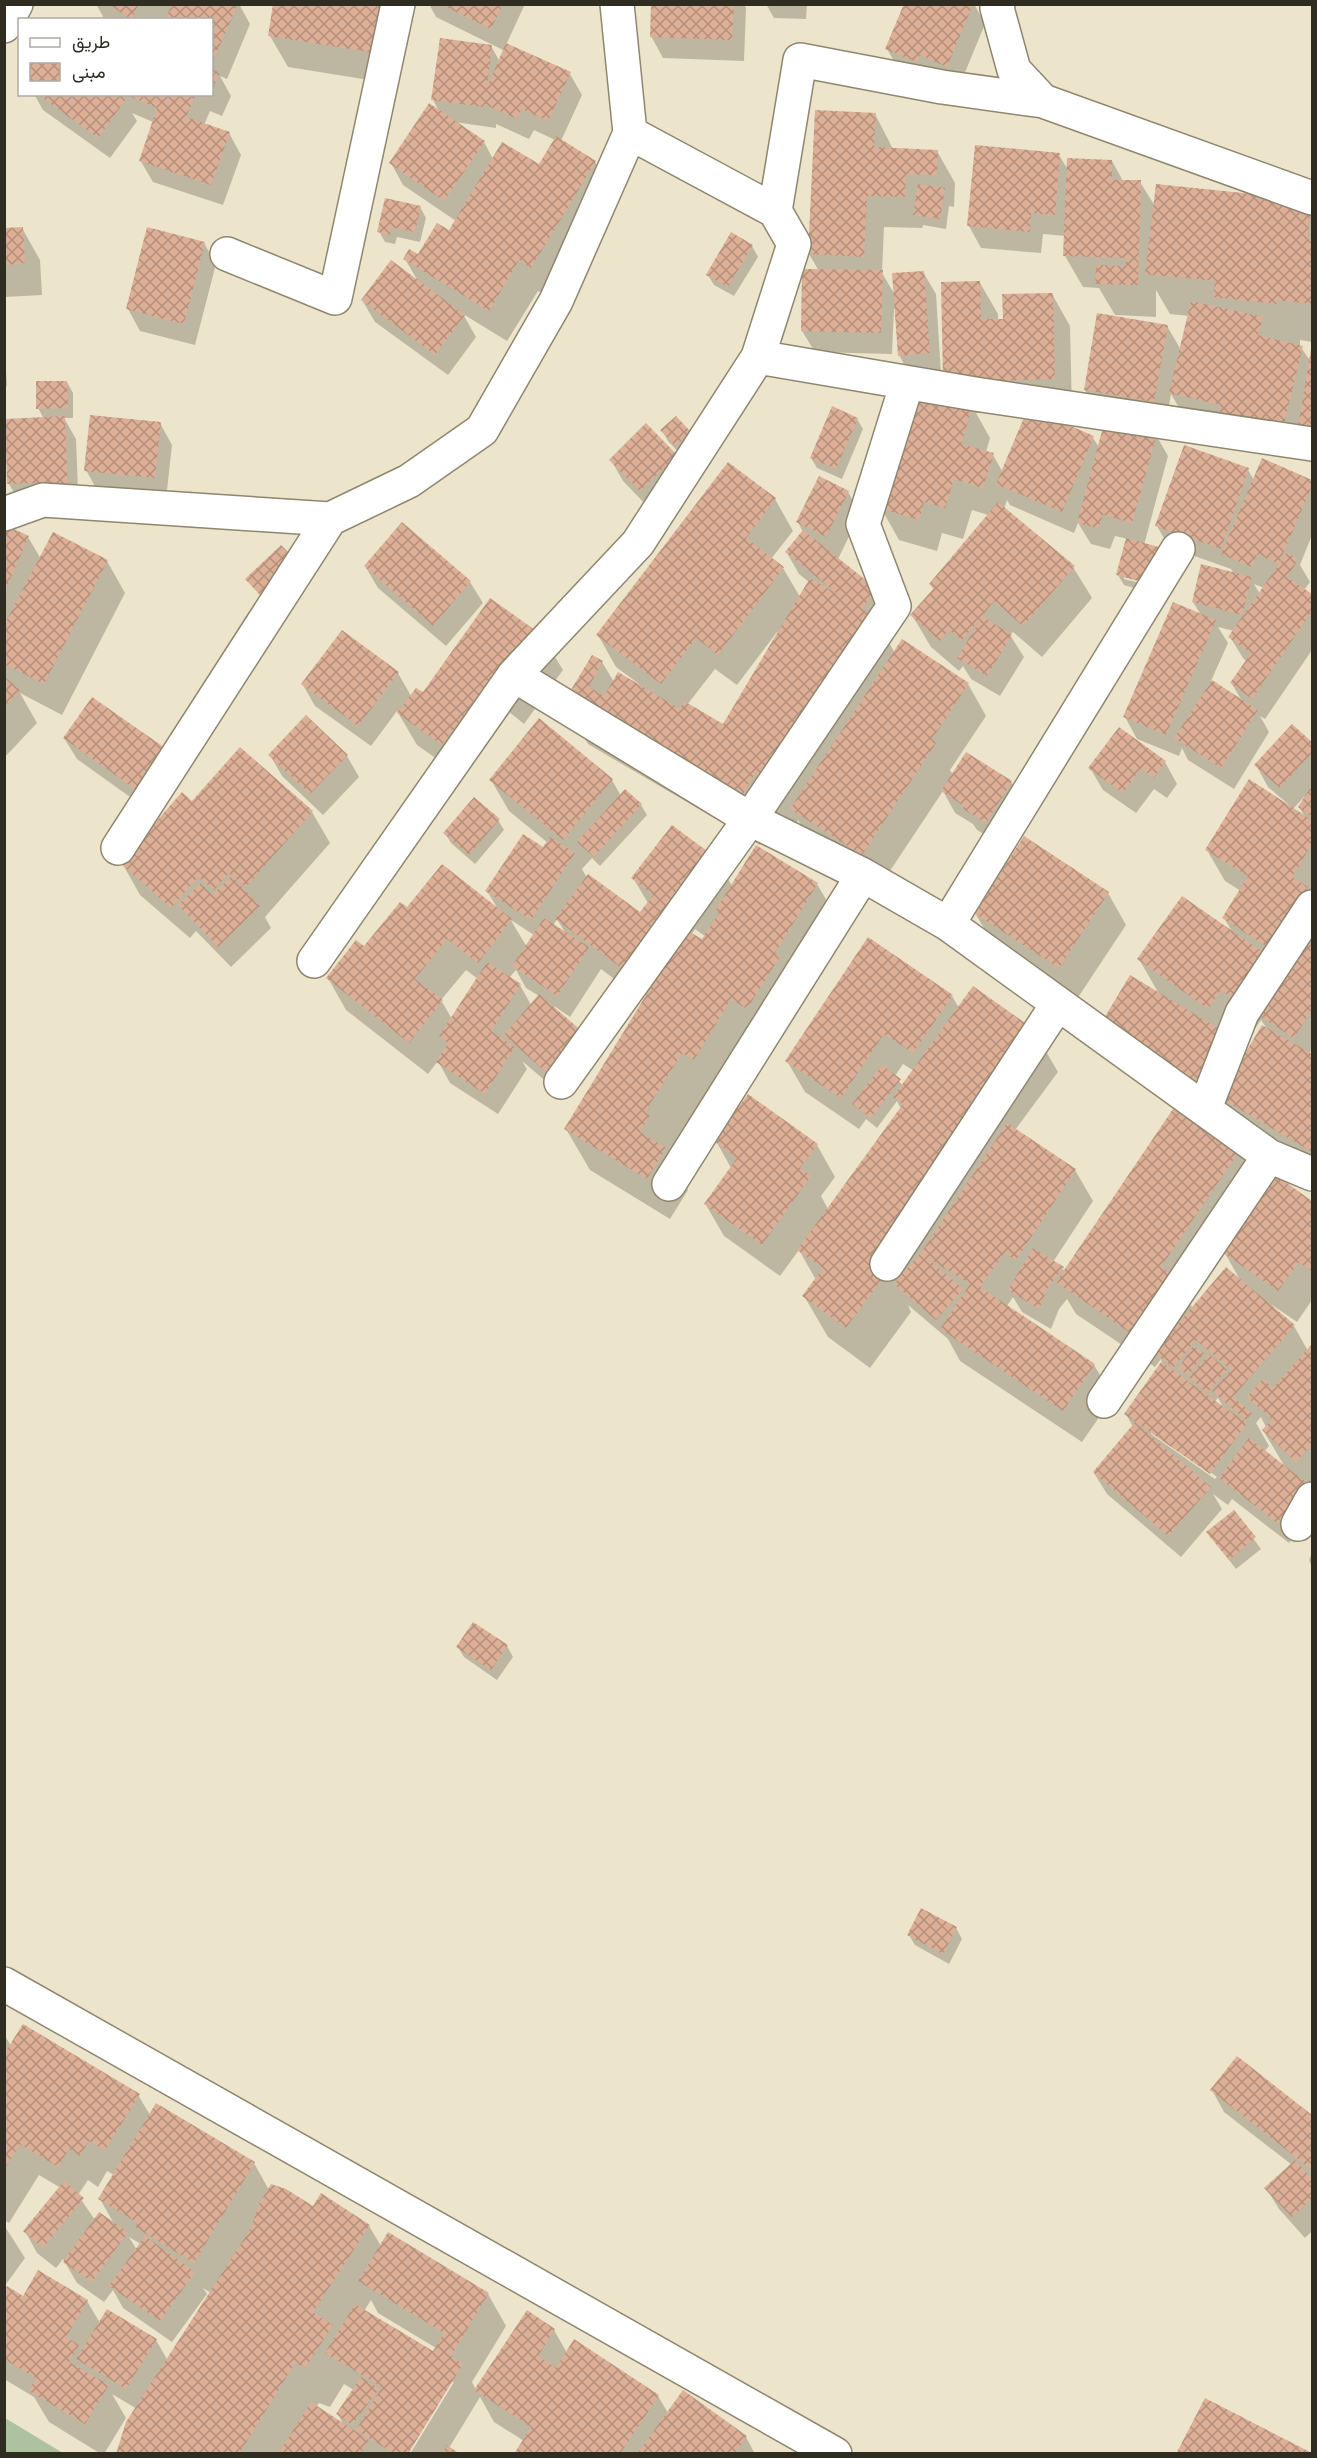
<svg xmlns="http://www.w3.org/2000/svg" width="1317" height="2458" font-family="'PT Sans Narrow',Vazirmatn,sans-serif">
<defs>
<pattern id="building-cross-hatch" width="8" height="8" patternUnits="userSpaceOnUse" patternTransform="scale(1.5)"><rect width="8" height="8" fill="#deaf97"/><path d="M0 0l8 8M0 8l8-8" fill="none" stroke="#b48f7b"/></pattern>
</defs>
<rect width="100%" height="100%" fill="#ede5cb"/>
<path fill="#aec1a1" d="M4 2418H5L63 2453H5Z"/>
<path fill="#0003" fill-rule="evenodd" d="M96 4H239L250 24 227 79 220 76 231 96 222 116 210 111 204 125 229 133 241 155 223 205 153 182 140 160 153 122 132 113 137 121 110 158 43 110 34 94H212V20H105Z
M406 4 394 84 288 67 270 36Z
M429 4H525L506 45 570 74 582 95 561 141 595 162 613 193 549 298 538 291 507 341 463 314 476 337 448 375 375 322 362 300 419 283 405 259 418 256 449 232 456 221 403 185 391 163 440 113 433 100 491 46 500 62 505 51 436 17ZM454 122 496 128V124L529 139 534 130 555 140 539 166 493 159 484 142Z
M653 4H744L746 8 744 61 663 58 651 36Z
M766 4H807L806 19 774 18Z
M905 4H974L985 24 959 87 899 70 887 49Z
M875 114 893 149 937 151 955 183 954 207 949 206 946 229 923 225 922 228 884 227 882 273 895 295 923 272 936 294 941 374 911 377 899 355 896 309H894L892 354 815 352 802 331 819 271 809 254Z
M1059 155 1068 170 1112 161 1123 181 1140 182 1155 206 1312 205V342L1300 340V346L1311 362 1312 350V449L1306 438 1301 459 1238 444 1189 425 1171 394 1166 423 1098 411 1085 390 1167 326 1181 350 1189 316 1170 314 1156 290V317L1115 315 1099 288 1083 287 1065 256 1066 236 1043 234 1041 253 981 248 969 226Z
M420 207 426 218 420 242 397 237 395 244 385 242 379 231Z
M22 228 40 260 42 295 5 297 4 322V230Z
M204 243 216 264 195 345 140 331 128 309Z
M752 246 758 257 734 296 714 285 708 275Z
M980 283 998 314V320H1004L1052 294 1070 326 1072 410 1031 411 1093 438 1099 447 1156 435 1168 456 1144 545 1158 549 1164 559 1154 594 1124 585 1118 575 1128 539 1115 536 1110 549 1091 544 1078 523 1074 533 1010 505 1007 500 1004 509 1073 567 1092 598 1042 657 1013 632 1010 635 1024 657 1000 696 971 679 963 666 959 671 931 647 912 615 934 590 930 584 988 515 972 510 963 539 942 533 937 551 899 540 881 508 957 402ZM1028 411 1002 471 993 455 986 452 990 438 976 413ZM1124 575 1156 587 1124 579Z
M4 341 7 386 4 387Z
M67 382 73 393V418H64L76 439 79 515 21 505 9 484 44 419 38 408Z
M857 419 863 429 842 479 817 468 811 458Z
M160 423 172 445 166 499 98 492 86 470Z
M662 430 690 432 682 456 668 441Z
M675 456 653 512 623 481 611 460Z
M1263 460 1312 481V535L1300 565 1310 582 1304 590 1312 596V650L1265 719 1260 716 1269 732 1234 789 1188 760 1182 748 1179 756 1137 739 1125 717 1201 615 1193 602 1234 574 1231 569 1169 547 1157 526 1248 470 1254 480ZM1254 584 1264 588 1260 594ZM1218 627 1234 631 1230 637 1243 658 1247 662 1232 684 1242 701 1211 681 1228 643Z
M848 492 860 514 838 559 876 590 878 624 895 653 968 684 986 716 950 770 953 775 1011 782 1024 804 998 843 977 830 973 824 955 813 943 791 880 886 810 841 798 820 796 824 778 813 760 845 588 744 565 704 602 662 614 682 637 686 639 684 616 667 598 635 775 499 793 531 771 559 783 568 800 597 809 582 799 574 787 553 803 532 798 522ZM777 632 779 633 724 726 687 705 715 669 737 685Z
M4 531 28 537 41 559 107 561 125 593 62 715 20 693 37 723 4 758Z
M365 566 470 582 483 603 446 646 378 588Z
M544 639 563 670 524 724 508 711 461 776 417 745 397 711 371 746 315 706 303 685 398 673 411 696 423 694Z
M1292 726 1312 744V1049L1309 1054 1312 1056V1171L1239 1128 1223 1100 1120 1056 1159 994 1139 959 1233 933 1224 918 1241 891 1225 881 1207 850 1288 804 1268 787 1256 765ZM1304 797 1306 798 1299 807 1305 817 1293 809ZM1239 1020 1254 1030 1261 1020 1268 1030 1241 1063Z
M64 738 167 751 151 812 77 759Z
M270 755 347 756 359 777 323 815 282 776Z
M1165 762 1177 784 1167 798 1154 789 1136 813 1103 790 1090 768Z
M491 780H612L621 796 641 805 647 815 600 866 592 858 582 869 587 878 640 914 648 903 633 878 718 861 732 886 817 884 841 925 718 1100 706 1093 669 1152 672 1157 671 1160 688 1190 670 1219 590 1170 566 1129 648 996 646 994 642 1000 601 969 570 1017 554 1006 561 1094 522 1061 527 1069 498 1114 450 1083 438 1061 428 1074 346 1010 328 978 407 909H498L487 891 544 849 548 843 509 811ZM557 919 566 934 553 926ZM511 920 534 935 527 947 516 929ZM695 929 706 937 703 941 691 935ZM466 970 478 979 452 1019 441 1000ZM516 970 526 988 539 996 531 1005 520 985 509 978Z
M192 803 312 812 330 843 265 917 271 928 231 967 196 931 190 938 140 895 122 863Z
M498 820 504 830 475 864 451 843 445 833Z
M1108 893 1126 925 1077 999 994 945 975 913Z
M952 996 959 1008 1034 1031 1058 1072 1015 1130 1075 1170 1093 1201 1053 1262 1065 1271 1239 1151 1257 1183 1184 1292 1193 1309 1240 1280 1225 1253 1277 1178 1312 1203V1300L1297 1322 1272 1305 1271 1307 1294 1326 1308 1351 1312 1346V1513L1289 1543 1232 1499 1228 1505 1213 1494 1222 1509 1181 1557 1107 1494 1094 1473 1133 1427 1126 1414 1162 1363 1161 1359 1155 1367 1076 1314 1067 1299 1059 1309 1051 1329 1022 1312 1013 1297 1007 1306 1094 1365 1113 1397 1082 1442 960 1361 948 1339 908 1305 911 1312 870 1368 828 1337 804 1296 816 1280 799 1250 780 1276 724 1236 706 1205 731 1168 716 1141 817 1145 835 1177 821 1196 828 1209 901 1109 897 1101 877 1128 866 1119 859 1129 805 1092 787 1061ZM903 1064 914 1071 903 1086 895 1076ZM1218 1398 1224 1408 1215 1401ZM1261 1417 1266 1427 1263 1430 1285 1467 1264 1452 1269 1446 1256 1423ZM1151 1431 1217 1477 1215 1479 1151 1434Z
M1234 1512 1261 1549 1236 1569 1208 1533Z
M1312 1553V1567L1309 1560Z
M507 1646 513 1657 497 1680 464 1657 458 1647Z
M956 1928 962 1939 949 1964 915 1945 909 1935Z
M4 2034 11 2046 138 2095 150 2115 254 2163 269 2190 313 2208 369 2226 381 2246 488 2294 506 2326 472 2382 476 2390 554 2330 567 2353 658 2396 668 2413 746 2437 755 2454H516L524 2441 494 2422 480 2397 449 2448 457 2454H410L454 2382H450L407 2454H118L137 2409 112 2394 126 2418 104 2454H101L49 2422 34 2397 4 2379V2293L23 2298 87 2301 100 2323 156 2340 168 2361 211 2293 203 2288 207 2294 172 2342 123 2308 113 2290 104 2302 77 2283 63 2259 56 2268 37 2253 25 2231 61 2188 39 2175 9 2223 4 2220ZM107 2171 114 2175 100 2199 114 2224 95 2220 78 2195 88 2180 98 2187ZM129 2237 141 2244 137 2250ZM371 2300 378 2313 436 2348 433 2353 364 2311ZM344 2384 354 2390 338 2414 344 2426 316 2407 319 2403 330 2407Z
M1237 2058 1312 2117V2231L1305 2238 1279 2209 1266 2188 1292 2165 1224 2112 1212 2090Z
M4 2225 25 2258 4 2287Z"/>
<path fill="url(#building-cross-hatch)" d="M108 4H139L131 19Z
M172 4H238L214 59 212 57V20H165Z
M273 4H384L376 53 268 36Z
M440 4H503L491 29Z
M651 4H734L732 40 650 37Z
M904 4H973L947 67 920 55 917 62 885 49Z
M440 38 492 45 487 87 506 43 571 72 548 121 522 109 517 119 484 104V107L431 100Z
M212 69 220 73 212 91Z
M37 94H120L126 99 98 138Z
M125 94H196L186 117 230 132 211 185 139 161 157 108Z
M429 103 485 141 444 201 389 163Z
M815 110 876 113 874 147 938 150 937 175 906 174 905 197 867 196 864 257 808 254Z
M556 136 596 161 531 268 519 260 489 311 403 259 409 249 418 254 437 223 449 230 502 142 539 164Z
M975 145 1060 153 1055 215 1031 213 1030 232 967 226Z
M1067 158 1112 160V180H1141L1138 285 1095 284 1096 265 1126 266V258L1063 256Z
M918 184 945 188 940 219 913 215Z
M1156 184 1312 200 1307 239 1312 240V304L1277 300V304L1213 297 1215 281 1145 274Z
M385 198 421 206 415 232 391 227 390 235 377 232Z
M23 227 25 263 4 265V228Z
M147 227 205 242 184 324 126 309Z
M731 232 753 245 728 287 706 275Z
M391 260 465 315 435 355 361 300Z
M802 269 883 270 881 333 801 331Z
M924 271 930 353 898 356 892 273Z
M980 281 981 319H1003L1002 294 1053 293 1055 379 943 382 941 282Z
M1191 301 1263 317 1258 335 1303 346 1283 428 1218 413 1220 405 1169 393Z
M1097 313 1168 325 1154 402 1084 390Z
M1311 349H1312V430L1298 427Z
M36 381H67L68 408 36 409Z
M916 388 973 405 961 444 994 453 983 488 954 479 945 508 924 502 919 520 879 508Z
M832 406 858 418 836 469 810 458Z
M1028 408 1094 436 1062 512 996 484Z
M90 415 161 422 155 478 84 471Z
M65 416 68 494 34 495V483L7 484 5 419Z
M676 416 691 432 675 446 660 430Z
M1105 420 1157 434 1132 523 1103 515 1098 528 1077 523Z
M646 423 677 455 640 491 609 460Z
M1184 445 1249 468 1221 549 1155 526Z
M1262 458 1312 480V486L1279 563 1287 552 1298 560 1287 577 1312 594V611L1252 699 1230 683 1251 653 1228 637 1279 564 1257 554 1252 567 1221 554Z
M728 462 776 498 746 538 784 567 718 655 696 638 661 684 596 635Z
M819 476 849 491 826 537 796 522Z
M998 502 1075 566 1023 626 994 601 982 616 1012 635 987 676 957 658 981 618 962 640 949 630 940 641 910 615 934 588 929 584Z
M402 522 471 581 433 626 364 566Z
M5 525 29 536 4 593V527Z
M803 530 877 589 862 609 875 617 772 784 755 773 736 805 563 703 592 655 603 661 589 687 604 696 618 672 680 709 684 701 723 724 810 578 839 595 785 552Z
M53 532 108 560 44 684 4 664V625Z
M1126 538 1159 547 1149 584 1116 575Z
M281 545 297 561 261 596 245 579Z
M1201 564 1252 577 1242 615 1192 602Z
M490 598 546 638 506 693 489 681 442 745 397 713 416 688 423 692Z
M1173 602 1216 620 1166 735 1123 717Z
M342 630 399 672 358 726 301 684Z
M902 639 969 683 932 739 936 743 862 855 790 809Z
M4 676 20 690 4 707Z
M1212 680 1258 710 1221 768 1174 738Z
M92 697 168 750 139 792 63 738Z
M306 715 348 755 310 794 268 755Z
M539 718 613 779 563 840 489 780Z
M1292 724 1312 742V753L1280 788 1254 765Z
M1119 727 1166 761 1154 778 1141 768 1123 793 1088 768Z
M240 747 313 811 246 887 229 873 214 890 198 877 171 908 120 863 182 792 192 801Z
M966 752 1012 781 986 823 963 809 964 806 941 791Z
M1249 779 1312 820V844L1292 877 1308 887 1269 948 1222 918 1248 876 1205 850Z
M1312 785V817L1298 807Z
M625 789 642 804 594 857 577 842Z
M474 797 500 819 469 855 443 833Z
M672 825 719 860 623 969 555 919 588 874 640 912 653 895 631 878Z
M523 834 543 847 550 837 575 853 531 920 485 891Z
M1024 836 1109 892 1059 968 974 913Z
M756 845 818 883 775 953 780 956 747 1009 731 999 694 1060 682 1053 645 1112 650 1115 640 1132 666 1148 647 1179 564 1129 686 930 702 939 719 913 715 911Z
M442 864 512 919 478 963 447 939 415 979 443 1000 409 1043 326 978 356 940 364 946 400 902 407 907Z
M232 876 260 906 218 947 178 905 201 883 212 895Z
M1182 896 1267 955 1235 1000 1221 990 1208 1009 1137 959Z
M544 918 589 947 557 996 512 966Z
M1312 926V1009L1294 1038 1256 1014Z
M868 937 953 995 913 1053 884 1034 841 1098 785 1061Z
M487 962 521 984 491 1031 515 1047 485 1094 436 1062 448 1043 439 1036Z
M1130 975 1226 1033 1196 1083 1100 1025Z
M973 986 1035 1030 871 1257 889 1270 846 1328 802 1296 823 1268 797 1250 903 1104 893 1097Z
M539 994 584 1033 548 1074 504 1035Z
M1262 1025 1312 1054V1152L1219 1097Z
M882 1065 901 1079 871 1118 852 1104Z
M748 1094 818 1144 800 1168 811 1176 762 1245 704 1204 737 1158 714 1141Z
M1175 1106 1240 1150 1161 1267 1177 1278 1136 1337 1056 1282Z
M1007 1123 1076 1169 1016 1260 1004 1253 980 1287 1095 1364 1063 1411 940 1329 970 1284 926 1257 963 1289 936 1320 894 1284 921 1253Z
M1277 1176 1312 1201V1271L1299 1262 1278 1291 1223 1253Z
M1033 1248 1064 1267 1048 1287 1039 1309 1008 1290Z
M1226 1267 1295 1325 1233 1397 1252 1413 1246 1420 1212 1391 1231 1370 1196 1340 1173 1368 1154 1352Z
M1312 1344V1444L1296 1462 1262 1430 1272 1419 1247 1397 1263 1379 1273 1388Z
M1193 1346 1204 1353 1189 1375 1178 1369Z
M1209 1354 1227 1370 1207 1393 1189 1377Z
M1161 1362 1186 1379 1185 1381 1186 1380 1247 1423 1210 1474 1124 1414Z
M1135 1422 1211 1487 1168 1536 1093 1472Z
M1249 1438 1307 1483 1277 1523 1219 1478Z
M1234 1510 1256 1537 1229 1560 1206 1532Z
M473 1622 508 1645 491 1670 456 1647Z
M921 1908 957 1927 943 1954 907 1935Z
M23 2024 140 2094 105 2150 89 2141 80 2156 69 2149 58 2167 20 2144 4 2170V2054Z
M1237 2056 1312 2115V2170L1210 2090Z
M156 2103 255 2162 194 2263 135 2227 138 2223 98 2199Z
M1295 2160 1312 2179V2198L1292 2217 1264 2188Z
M64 2181 84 2198 43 2248 23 2231Z
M271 2184 286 2189 313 2206 321 2193 370 2225 313 2312 333 2325 306 2367 295 2363 239 2454H116L126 2422 251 2228 259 2204Z
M99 2212 128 2232 92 2282 63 2262Z
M388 2232 489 2293 451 2356 463 2364 408 2454H395L356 2430 382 2387 325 2353 355 2304 433 2351 444 2333 358 2281Z
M145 2236 195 2272 160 2321 109 2286Z
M38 2270 88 2300 66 2337 79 2345 69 2362 109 2385 85 2424 29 2391 36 2378 4 2359V2290L7 2286 23 2296Z
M107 2309 157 2339 126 2389 76 2359Z
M527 2310 555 2329 538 2356 556 2368 574 2339 659 2395 620 2454H514L531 2427 474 2390Z
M361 2377 379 2389 352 2425 336 2414Z
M683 2390 747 2436 734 2454H637Z
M1205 2398 1312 2453V2454H1176Z
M311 2402 369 2440 360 2454H278Z
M447 2445 460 2454H441Z"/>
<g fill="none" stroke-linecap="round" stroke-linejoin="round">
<g stroke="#8e866e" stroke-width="36">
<path id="street" d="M617 4 630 133
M998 4 997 8 1014 70 1043 101 1312 198
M4 26 16 4
M775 211 800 60 942 87 1043 101
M227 254 335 298 398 4
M758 357 975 394 1312 444
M4 514 43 500 330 519
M514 675 750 819 863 875 948 924 1269 1156 1312 1174
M118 848 330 519 409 481 482 430 556 301 630 133 775 211 794 244 758 357 638 543 514 675 314 961
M948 924 1178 549
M561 1082 750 819 894 606 863 524 907 383
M1205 1108 1242 1013 1312 907
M669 1184 863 875
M887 1264 1057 1005
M1104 1401 1269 1156
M1298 1524 1312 1499
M4 1984 835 2454"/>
</g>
<use href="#street" stroke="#fff" stroke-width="33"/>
</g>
<rect width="1317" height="2458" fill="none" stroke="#2f2c22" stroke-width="12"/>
<rect x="18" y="18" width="195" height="78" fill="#ffffff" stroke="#acaba7" stroke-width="1.5"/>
<rect x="30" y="38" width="30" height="9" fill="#ffffff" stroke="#acaba7" stroke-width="1.5"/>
<text x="72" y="48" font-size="18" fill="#2f2c22">طريق</text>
<rect x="30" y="63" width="30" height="18" fill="url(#building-cross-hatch)" stroke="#acaba7" stroke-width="1.5"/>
<text x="72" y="78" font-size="18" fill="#2f2c22">مبنى</text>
</svg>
